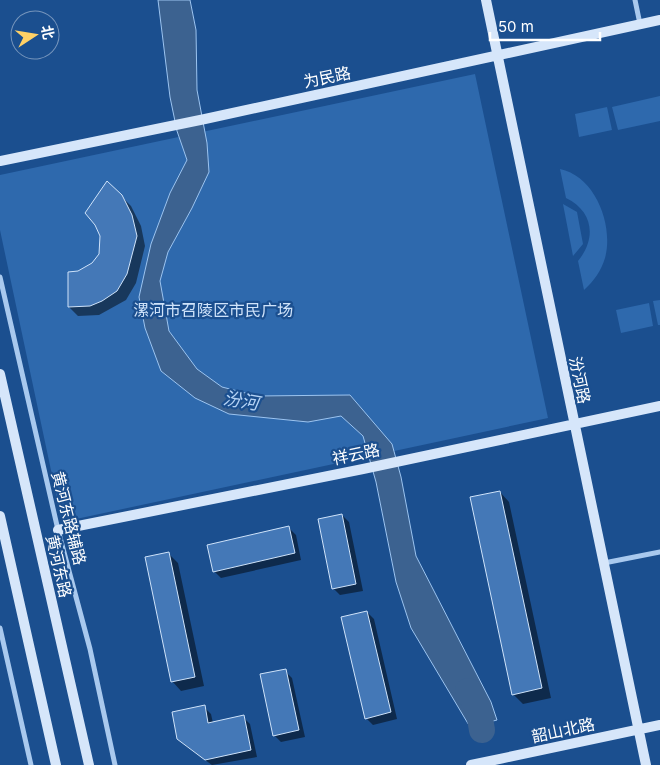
<svg xmlns="http://www.w3.org/2000/svg" width="660" height="765" font-family="Inter,'Noto Sans SC',sans-serif">
<rect width="100%" height="100%" fill="#1b4f8f"/>
<path fill="#2e69ad" d="M475 74 548 418 62 522 0 230V175Z
M660 96V121L618 130 612 107Z
M607 107 612 130 579 137 575 114Z
M560 169C595 176 614 225 605 258 601 271 594 281 584 290L578 261C597 238 593 211 566 198Z
M563 204 577 212 583 244 573 256Z
M660 300V325H658L653 301Z
M649 303 653 326 621 333 616 310Z"/>
<path fill="#3c6290" stroke="#9cc4f0" d="M158 0H190L196 30 197 90 207 143 209 172 192 208 168 252 160 281 169 331 197 369 222 387 257 396 350 395 392 444 401 477 416 556 491 702 497 720 470 727 411 628 396 582 376 482 363 436 341 416 308 422 229 414 195 398 161 371 145 328 139 297 151 244 170 193 187 160 177 131 170 97Z"/>
<path fill="#0007" d="M121 196 131 206 141 226 145 246 136 283 126 300 99 315 78 316 69 307 78 272 92 264 100 254Z
M500 492 509 502 551 698 523 704 513 694Z
M342 515 349 522 363 591 340 595 333 588Z
M289 528 296 535 301 560 221 578 214 571Z
M169 554 178 563 204 686 181 691 172 681Z
M367 612 374 619 397 719 373 725 366 718Z
M285 671 292 678 305 737 281 742 274 735Z
M204 707 211 714 213 723 243 717 250 724 257 757 212 765 186 746 179 738Z"/>
<g fill="none" stroke-linecap="round" stroke-linejoin="round">
<path stroke="#3c6290" stroke-width="26" d="M468 691 478 707 482 730"/>
</g>
<path fill="#4478b7" stroke="#cfe3fa" d="M107 181 122 195 132 215 137 236 127 274 117 291 102 301 90 306 68 307V272L78 271 92 263 99 254 100 236 95 225 85 213Z
M500 491 542 688 512 695 470 497Z
M342 514 356 584 332 589 318 519Z
M289 526 295 553 213 572 207 545Z
M169 552 195 677 171 682 145 557Z
M367 611 391 712 365 719 341 617Z
M286 669 299 730 273 736 260 674Z
M205 705 208 723 244 715 251 750 205 760 177 739 172 712Z"/>
<g fill="none" stroke-linecap="round" stroke-linejoin="round">
<path stroke="#a9c9ee" stroke-width="5" d="M635 0 640 24
M0 277 58 530 90 649 115 765
M604 563 660 552
M0 628 31 765"/>
<path stroke="#d6e6fa" stroke-width="10" d="M486 0 646 765
M0 161 205 119 660 20
M0 374 89 765
M0 516 56 765
M58 530 363 469 660 406
M471 765 660 725"/>
</g>
<g text-anchor="middle" stroke-width="4.5" stroke-linejoin="round" paint-order="stroke">
<g font-size="16" fill="#fff" stroke="#1b4f8f">
<text transform="translate(327 77) rotate(-12)" y="6">为民路</text>
<text transform="translate(580 380) rotate(78)" y="6">汾河路</text>
<text transform="translate(356 454) rotate(-12)" y="6">祥云路</text>
<text transform="translate(69 518) rotate(76)" y="6">黄河东路辅路</text>
<text transform="translate(59 566) rotate(77)" y="6">黄河东路</text>
<text transform="translate(563 730) rotate(-12)" y="6">韶山北路</text>
</g>
<g font-size="16" fill="#cfe3fa" stroke="#1b4f8f">
<text x="213" y="316">漯河市召陵区市民广场</text>
</g>
<g font-size="18" font-style="italic" fill="#b5d3f5" stroke="#1b4f8f">
<text transform="translate(241 401) rotate(9)" y="6">汾河</text>
</g>
</g>
<g transform="translate(35 35) rotate(78)"><circle r="24" fill="#1b4f8f" stroke="#7695bc"/>
<path d="M0-4L9 19L0 12L-9 19Z" fill="#ffd166"/>
<text y="-8" font-size="14" font-weight="bold" text-anchor="middle" fill="#ffffff">北</text>
</g>
<path d="M490 32v8h110v-8" fill="none" stroke="#ffffff" stroke-width="2.5"/>
<text x="498" y="32" font-size="15" fill="#ffffff" stroke="#1b4f8f" stroke-width="4" paint-order="stroke">50 m</text>
</svg>
